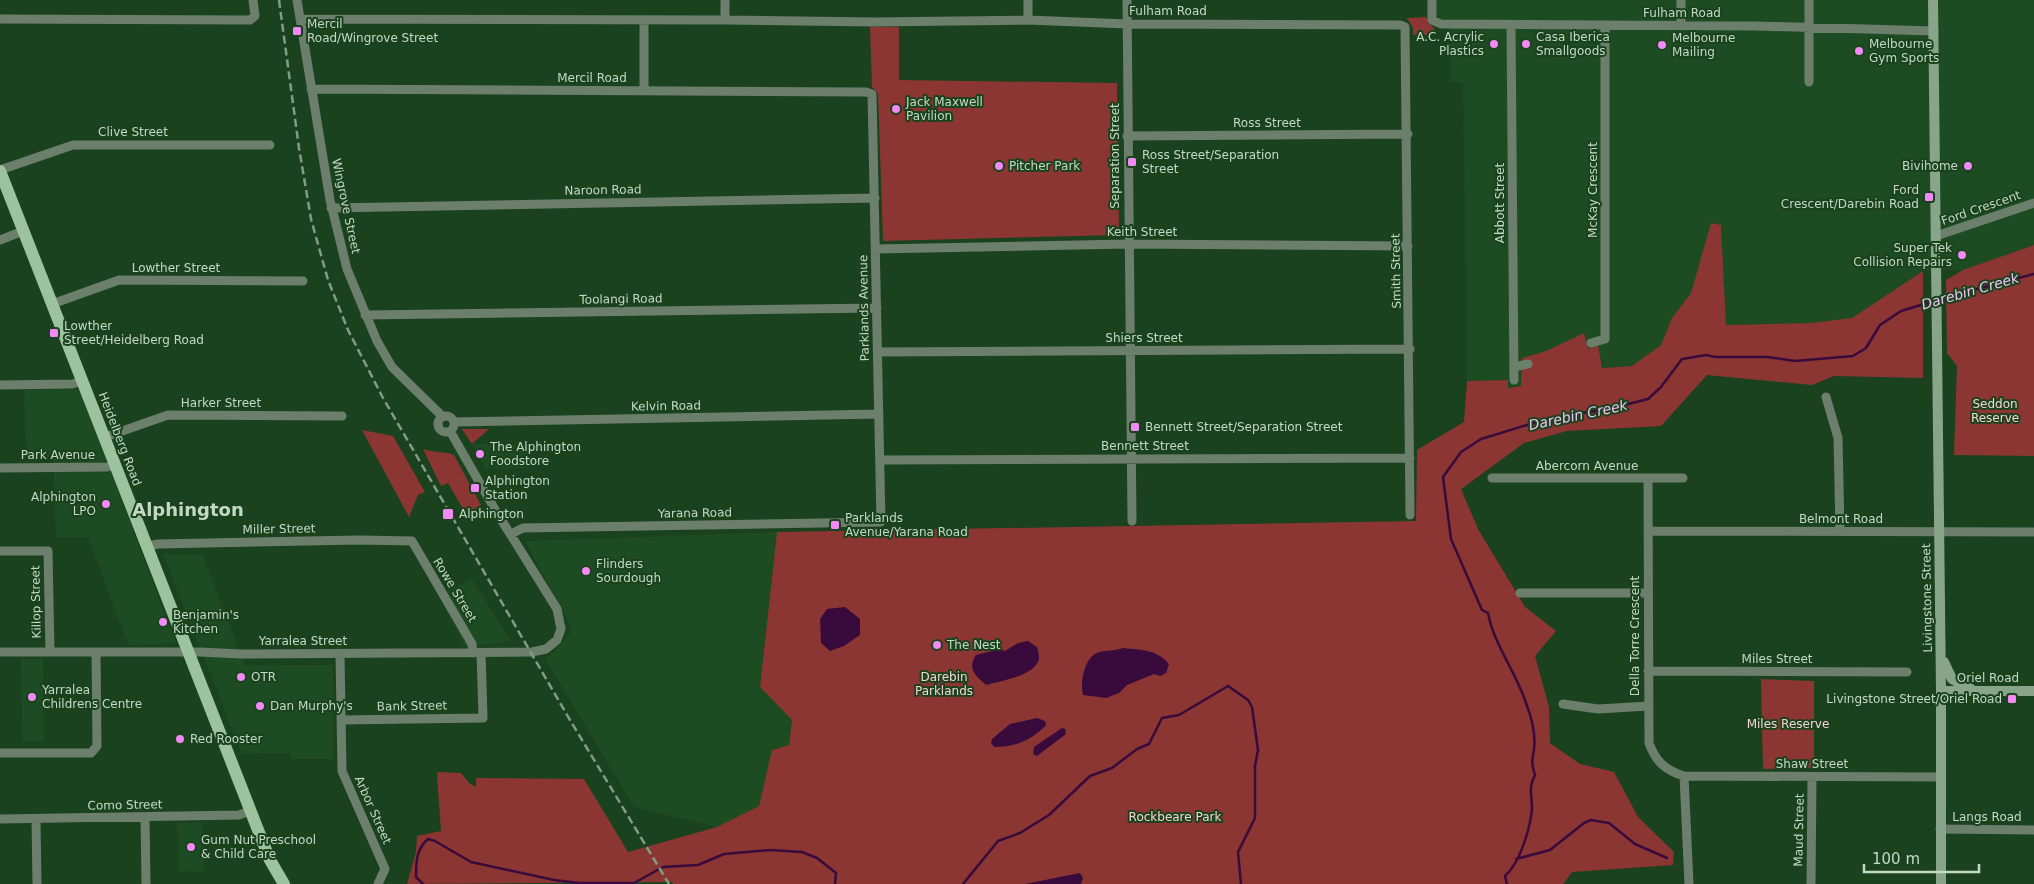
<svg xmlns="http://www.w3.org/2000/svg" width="2034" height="884" font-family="'DejaVu Sans',sans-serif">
<rect width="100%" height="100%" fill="#1a421e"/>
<path fill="#1d4c22" d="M1437 0H2034V245L1963 270 1923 271 1852 319 1811 323 1726 325 1721 225 1711 223 1691 293 1672 318 1661 345 1632 366 1602 368 1598 345 1588 349 1584 333 1546 351 1523 358 1522 386 1508 388 1507 380 1467 381 1463 83 1450 82V36L1437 13Z
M79 389 176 643 128 645 88 537H56L53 457H26L24 390Z
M472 444H528L529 468 485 469Z
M777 532 760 687 792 720 789 745 772 750 759 806 717 827 634 807 546 660 573 630 525 541Z
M163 554H202L245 665H333L334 759H292L289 753 242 754Z
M472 579 511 641 465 647 439 595Z
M21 659H43L44 741 22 742Z
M177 823H202L204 871 179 872Z"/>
<path fill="#8b3632" d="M1426 17 1438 35H1413V28L1407 18Z
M870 27H899V80L1117 83 1119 235 883 241 878 93 872 87Z
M1711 223 1721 225 1726 325 1811 323 1852 318 1923 271V378L1834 376 1812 385 1707 375 1661 426 1567 431 1524 443 1461 489 1478 529 1525 607 1556 631 1535 656 1549 707 1550 743 1580 764 1614 772 1638 817 1674 852 1673 865 1572 872 1563 884H673L672 882 407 884 416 852 417 836 441 831 437 775 438 772 461 773 470 784 476 787V778L584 779 628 852 717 827 759 806 772 750 789 745 792 720 760 687 777 532 1416 521 1417 450 1464 422 1467 381 1508 380V388L1521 386 1522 358 1546 351 1584 333 1588 349 1598 345 1602 368 1632 366 1661 345 1672 318 1691 293Z
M2034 245V456L1954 455 1957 366 1947 353 1946 280 1963 270Z
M462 429H489L472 444Z
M362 430 393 436 425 492 418 495 409 517Z
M423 449C434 453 444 451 454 455L481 505 466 514 448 483 441 486Z
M1761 679 1814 681V768L1763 769Z"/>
<path fill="#390a3c" d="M845 607 860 619V635L844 646 830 651 821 643 820 619 827 609Z
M1028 641 1037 647C1038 650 1039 655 1039 659 1035 676 1000 681 986 685 975 675 967 669 976 655L1000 649 1005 651 1018 643Z
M1123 648C1141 650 1156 649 1169 664L1166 673 1160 676 1154 674 1127 685 1119 693 1106 698 1083 695C1080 682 1084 657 1099 652 1107 650 1115 651 1123 648Z
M1037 718 1045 721 1046 725C1032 740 1016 747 994 747L991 743 992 739 1010 724Z
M1062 728 1065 729 1066 734 1037 756 1033 754 1034 747Z
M1080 873 1083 878 1081 884H1025Z"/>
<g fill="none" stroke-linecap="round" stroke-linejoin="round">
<path stroke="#390a3c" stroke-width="2.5" d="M1939 299 2034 274
M1516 859 1550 850 1584 823 1591 820 1609 823 1635 844 1667 858
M423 884 416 877C416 863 416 849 428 839L435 841 471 862 554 880 579 883H634L663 867 698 865 724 854 770 850 802 852 817 858 836 873 835 884
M963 884 998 841 1020 833 1049 815 1090 776 1112 768 1137 749 1149 744 1162 718 1179 715 1228 686 1248 700 1252 707 1258 750 1255 766V818L1238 852 1241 884
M1507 884 1505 876C1520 863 1530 829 1532 809 1532 795 1528 787 1535 775 1531 762 1532 761 1534 749 1536 734 1531 716 1526 703 1516 672 1494 645 1488 613L1482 610 1451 539 1443 477 1461 452 1481 439 1550 418 1609 409 1648 399 1661 387 1682 359 1706 355 1715 357H1767L1795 361 1853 356 1866 348 1880 325 1901 311 1934 301"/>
<path stroke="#6c7e6c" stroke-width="9" d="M297 0 330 200 347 269 377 341 392 367 443 417
M725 0V20
M1028 0V20
M1127 0 1132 521
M1432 0V20L1441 24 1756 26 1934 31
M0 19 250 20 255 16 253 0
M300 19 725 20 875 22 1028 20 1127 24 1400 25 1405 27 1410 515
M1511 26 1514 380
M1681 26V0
M1809 82V0
M311 89 866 92 872 94 881 522 523 528 511 534
M644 91V20
M1127 136 1408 134
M0 170 73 145H270
M331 208 875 198
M1936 236 2034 203
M0 240 23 231
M876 249 1128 244 1408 246
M52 304 119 280 303 281
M365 315 877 308
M1591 343 1605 339V25
M878 352 1410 349
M1514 367 1528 364
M0 385 72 384 83 381
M1826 397 1838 438 1840 531
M438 424a8 8 0 1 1 16 0a8 8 0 1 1-16 0Z
M454 422 879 414
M105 437 168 415 342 416
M880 460 1410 458
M0 468 107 467 115 465
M1492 478H1683
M1648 478 1649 743C1656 762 1665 770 1684 776L1940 777
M1648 531 2034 532
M148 546 158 544 359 540 412 541 472 644 473 653
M0 551H48L50 652
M1520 593H1648
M0 652H200L241 654 532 652 546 649 557 640 561 629 557 609 497 513 450 431
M340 654 342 771 385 869 378 884
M1648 671 1907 672
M1563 704 1598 709 1648 706
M341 720 483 718 481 653
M0 753H91L97 746 96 652
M1684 776 1689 884
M145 817 146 884
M0 819 239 815 250 811
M36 819 37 884
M1940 829 2034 830
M1811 884 1812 777"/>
<path stroke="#88a489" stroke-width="10" d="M1933 0 1941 691V884
M1944 662 1952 679 1971 689
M1941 691H2034"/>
<path stroke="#9dc29e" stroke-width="12" d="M0 171 260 835 270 860 284 884"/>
<path stroke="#819e83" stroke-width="2.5" stroke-dasharray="8 4" stroke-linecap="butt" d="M279 0 299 148 311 219 328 280 348 330 383 398 570 720 669 884"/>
</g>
<g fill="#f18af4" stroke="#1a421e" stroke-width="2">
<rect x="292" y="26" width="10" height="10" rx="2.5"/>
<circle cx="1494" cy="44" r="5"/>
<circle cx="1526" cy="44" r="5"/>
<circle cx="1662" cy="45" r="5"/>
<circle cx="1859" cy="51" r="5"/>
<circle cx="896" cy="109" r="5"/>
<rect x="1127" y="157" width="10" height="10" rx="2.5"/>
<circle cx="999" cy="166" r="5"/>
<circle cx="1968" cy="166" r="5"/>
<rect x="1924" y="192" width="10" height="10" rx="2.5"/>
<circle cx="1962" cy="255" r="5"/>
<rect x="49" y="328" width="10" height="10" rx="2.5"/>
<rect x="1130" y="422" width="10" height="10" rx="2.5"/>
<circle cx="480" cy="454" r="5"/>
<rect x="470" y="483" width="10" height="10" rx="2.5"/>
<circle cx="106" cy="504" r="5"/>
<rect x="442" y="508" width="12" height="12" rx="2.5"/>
<rect x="830" y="520" width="10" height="10" rx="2.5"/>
<circle cx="586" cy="571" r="5"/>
<circle cx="163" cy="622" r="5"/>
<circle cx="937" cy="645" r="5"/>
<circle cx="241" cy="677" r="5"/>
<circle cx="32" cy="697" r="5"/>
<rect x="2007" y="694" width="10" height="10" rx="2.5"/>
<circle cx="260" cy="706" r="5"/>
<circle cx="180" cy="739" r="5"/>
<circle cx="191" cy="847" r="5"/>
</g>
<g text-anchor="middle" stroke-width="4" stroke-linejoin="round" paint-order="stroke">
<g font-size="12" fill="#c3d9c3" stroke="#1a421e">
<text x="1168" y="15">Fulham Road</text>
<text x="1682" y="17">Fulham Road</text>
<text x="592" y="82">Mercil Road</text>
<text x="1267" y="127">Ross Street</text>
<text x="133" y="136">Clive Street</text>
<text transform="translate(1115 156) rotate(-90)" y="4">Separation Street</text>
<text transform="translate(603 190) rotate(-1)" y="4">Naroon Road</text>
<text transform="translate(1593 190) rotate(-90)" y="4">McKay Crescent</text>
<text transform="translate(1500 203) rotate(-90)" y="4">Abbott Street</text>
<text transform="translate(346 206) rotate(78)" y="4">Wingrove Street</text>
<text transform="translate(1981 208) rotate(-19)" y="4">Ford Crescent</text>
<text x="1142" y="236">Keith Street</text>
<text x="176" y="272">Lowther Street</text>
<text transform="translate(1396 271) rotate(-91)" y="4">Smith Street</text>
<text transform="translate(621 299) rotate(-1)" y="4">Toolangi Road</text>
<text transform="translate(864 308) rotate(-91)" y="4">Parklands Avenue</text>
<text x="1144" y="342">Shiers Street</text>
<text x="221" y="407">Harker Street</text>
<text transform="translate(666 406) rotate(-1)" y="4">Kelvin Road</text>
<text transform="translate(120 439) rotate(69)" y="4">Heidelberg Road</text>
<text x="1145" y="450">Bennett Street</text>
<text x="58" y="459">Park Avenue</text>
<text x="1587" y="470">Abercorn Avenue</text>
<text transform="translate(695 513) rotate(-1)" y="4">Yarana Road</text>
<text x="1841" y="523">Belmont Road</text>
<text transform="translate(279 529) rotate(-1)" y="4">Miller Street</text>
<text transform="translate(455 590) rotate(59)" y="4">Rowe Street</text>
<text transform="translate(1927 598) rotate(-91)" y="4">Livingstone Street</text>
<text transform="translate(36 602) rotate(-91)" y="4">Killop Street</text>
<text transform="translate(1635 636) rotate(-90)" y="4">Della Torre Crescent</text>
<text x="303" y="645">Yarralea Street</text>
<text x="1777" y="663">Miles Street</text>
<text x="1988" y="682">Oriel Road</text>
<text transform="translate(412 706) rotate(-1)" y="4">Bank Street</text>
<text x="1812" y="768">Shaw Street</text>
<text transform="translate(125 805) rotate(-1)" y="4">Como Street</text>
<text transform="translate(373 810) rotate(66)" y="4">Arbor Street</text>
<text x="1987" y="821">Langs Road</text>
<text transform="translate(1799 830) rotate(-89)" y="4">Maud Street</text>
</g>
<g font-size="12" fill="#c3d9c3" stroke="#1a421e" text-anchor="start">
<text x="307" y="28">Mercil<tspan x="307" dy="14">Road/Wingrove Street</tspan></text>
<text x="1484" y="41" text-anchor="end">A.C. Acrylic<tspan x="1484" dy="14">Plastics</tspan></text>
<text x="1536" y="41">Casa Iberica<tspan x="1536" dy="14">Smallgoods</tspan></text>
<text x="1672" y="42">Melbourne<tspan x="1672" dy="14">Mailing</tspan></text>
<text x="1869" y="48">Melbourne<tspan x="1869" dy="14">Gym Sports</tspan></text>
<text x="906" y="106">Jack Maxwell<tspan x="906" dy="14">Pavilion</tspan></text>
<text x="1142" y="159">Ross Street/Separation<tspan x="1142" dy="14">Street</tspan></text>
<text x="1009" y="170">Pitcher Park</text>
<text x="1958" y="170" text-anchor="end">Bivihome</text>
<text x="1919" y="194" text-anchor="end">Ford<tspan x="1919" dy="14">Crescent/Darebin Road</tspan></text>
<text x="1952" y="252" text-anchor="end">Super Tek<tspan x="1952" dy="14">Collision Repairs</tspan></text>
<text x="64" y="330">Lowther<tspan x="64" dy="14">Street/Heidelberg Road</tspan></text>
<text x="1145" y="431">Bennett Street/Separation Street</text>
<text x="490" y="451">The Alphington<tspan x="490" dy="14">Foodstore</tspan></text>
<text x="485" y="485">Alphington<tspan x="485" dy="14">Station</tspan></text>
<text x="96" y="501" text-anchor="end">Alphington<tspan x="96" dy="14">LPO</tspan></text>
<text x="459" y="518">Alphington</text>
<text x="845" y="522">Parklands<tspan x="845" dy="14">Avenue/Yarana Road</tspan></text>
<text x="596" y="568">Flinders<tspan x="596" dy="14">Sourdough</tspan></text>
<text x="173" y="619">Benjamin's<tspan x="173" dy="14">Kitchen</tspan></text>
<text x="947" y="649">The Nest</text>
<text x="251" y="681">OTR</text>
<text x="42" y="694">Yarralea<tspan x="42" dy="14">Childrens Centre</tspan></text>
<text x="2002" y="703" text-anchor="end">Livingstone Street/Oriel Road</text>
<text x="270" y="710">Dan Murphy's</text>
<text x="190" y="743">Red Rooster</text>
<text x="201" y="844">Gum Nut Preschool<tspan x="201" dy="14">&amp; Child Care</tspan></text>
</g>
<g font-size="12" fill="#f7d4d0" stroke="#1a421e">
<text x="1995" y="408">Seddon<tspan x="1995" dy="14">Reserve</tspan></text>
<text x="944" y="681">Darebin<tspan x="944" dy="14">Parklands</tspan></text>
<text x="1788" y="728">Miles Reserve</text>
<text x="1175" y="821">Rockbeare Park</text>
</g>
<g font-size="14" font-style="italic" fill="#f1c4f2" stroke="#1a421e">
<text transform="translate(1970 291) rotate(-16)" y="5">Darebin Creek</text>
<text transform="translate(1578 415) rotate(-12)" y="5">Darebin Creek</text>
</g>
<g font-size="18" font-weight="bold" fill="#c3d9c3" stroke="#1a421e">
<text x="188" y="516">Alphington</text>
</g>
</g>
<path d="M1864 864v8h115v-8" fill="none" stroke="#c3d9c3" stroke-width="2.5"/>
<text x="1872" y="864" font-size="15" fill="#c3d9c3" stroke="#1a421e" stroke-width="4" paint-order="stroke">100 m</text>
</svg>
